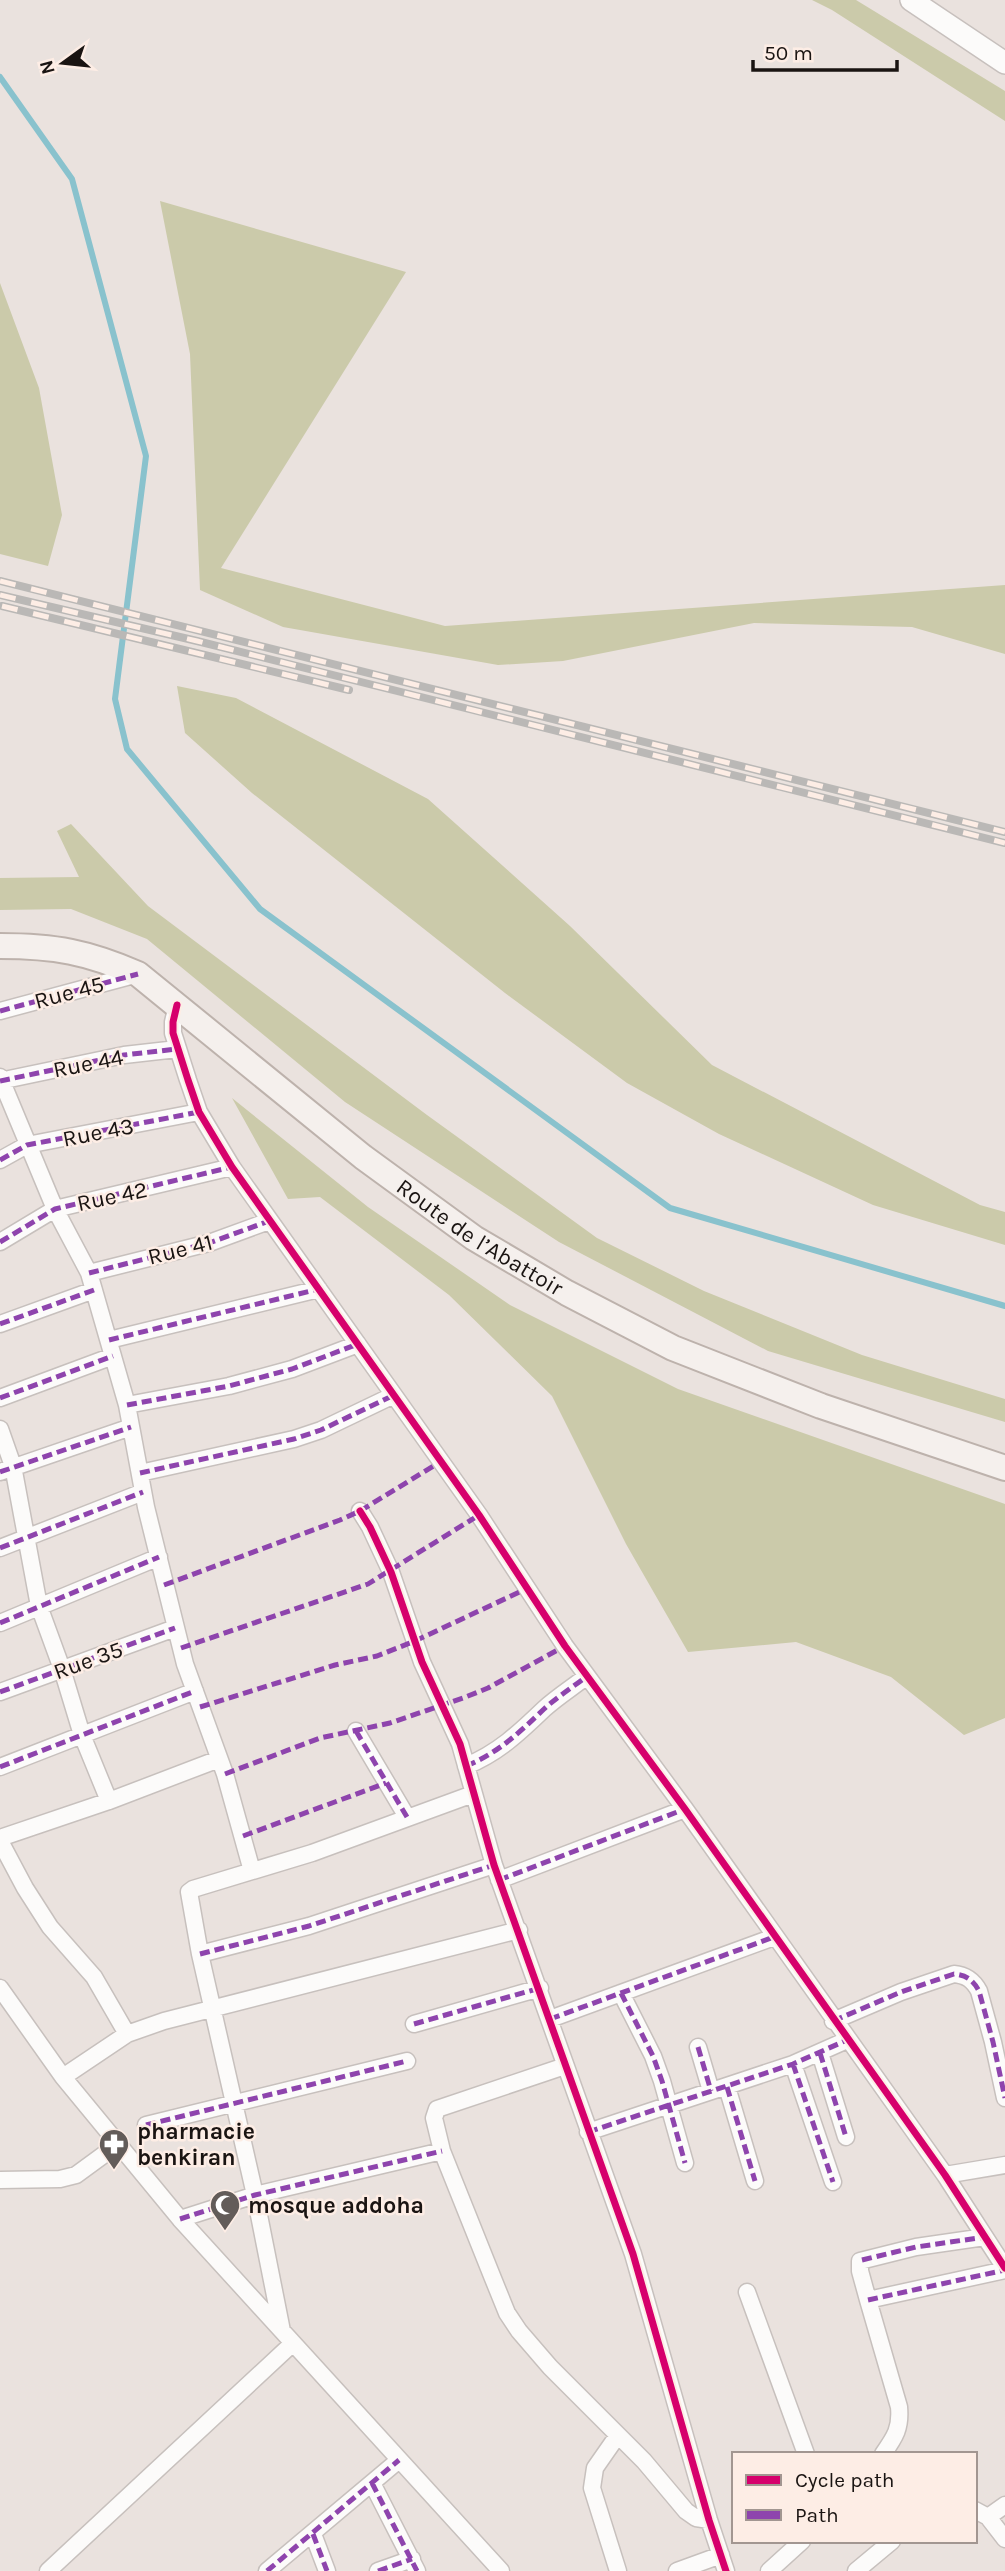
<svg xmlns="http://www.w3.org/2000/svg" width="1005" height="2571" font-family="Karla,sans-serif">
<rect width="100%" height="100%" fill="#eae2de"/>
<path fill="#cbcaaa" d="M812 0H856L1005 91V121L832 10Z
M160 201 406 272 221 568 445 626 1005 585V654L912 627 754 623 563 661 498 665 283 627 200 590 190 354Z
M0 283 39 388 62 515 48 566 0 554Z
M177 686 236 698 428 799 570 926 712 1065 980 1205 1005 1212V1245L873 1205 719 1134 627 1083 505 993 252 793 185 733Z
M71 824 148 906 427 1115 597 1238 704 1291 862 1355 1005 1399V1422L768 1351 559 1242 345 1102 147 939 71 909 0 910V878L79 877 57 831Z
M232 1098 368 1207 510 1305 678 1389 1005 1504V1718L964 1735 891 1677 796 1642 688 1652 626 1544 552 1396 449 1295 320 1197 288 1199Z"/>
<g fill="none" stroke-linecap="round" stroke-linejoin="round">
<path stroke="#89c2cd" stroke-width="6" d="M0 77 72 179 146 456 115 699 127 749 260 909 670 1208 1005 1306"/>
<g stroke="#c7c0bd" stroke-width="19">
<path id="street" d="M177 1005 173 1022V1033L188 1080 199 1112 232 1167 479 1515 565 1646 685 1809 945 2175 1005 2268
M0 1011 138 974
M0 1077 55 1209 89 1273 127 1405 146 1507 185 1664 225 1774 252 1871
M0 1081 124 1055 177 1049
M0 1160 27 1145 199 1112
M0 1242 55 1209 232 1167
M89 1273 209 1243 269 1221
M0 1324 94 1290
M109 1340 319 1289
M0 1398 113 1356
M127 1405 229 1386 292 1369 358 1344
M0 1429 13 1466 39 1606 62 1669 82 1735 109 1801
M0 1472 131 1427
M140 1473 294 1439 321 1430 394 1395
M360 1511 370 1527 391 1572 422 1662 460 1744 494 1865 633 2254 709 2520 726 2571
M0 1548 143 1492
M0 1623 159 1557
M0 1692 175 1628
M356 1731 407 1817
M466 1766C498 1753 519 1733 544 1709 557 1697 573 1687 587 1676
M0 1767 195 1691
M0 1838 109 1801 219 1759
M0 1841 25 1888 50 1927 94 1977 127 2034
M499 1880 685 1809
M200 1954 309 1926 494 1865
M0 1988 63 2077 180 2219 501 2571
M621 1993 653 2056 662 2081 685 2163
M550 2019 774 1937
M833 2021 901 1992 954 1974C966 1975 973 1980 979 1991L993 2042 1005 2098
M414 2024 540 1988
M698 2047 711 2091
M820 2053 846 2137
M793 2064 833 2182
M565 2066 437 2109 434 2118 442 2151 492 2276 507 2313 519 2331 550 2367 644 2461 686 2511 696 2518 709 2520
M63 2077 127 2034 164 2021 519 1930
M727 2087 755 2181
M146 2125 407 2061
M588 2132 793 2064 847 2040
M945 2175 1005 2165
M0 2180 60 2179 76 2175 117 2145
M180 2219 255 2195 442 2151
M747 2292 806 2454
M868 2300 1005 2270
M282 2331 255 2195 200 1954 189 1892 193 1889 312 1853 473 1794
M618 2435 595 2468 592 2488 618 2571
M883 2454C895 2437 901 2428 899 2407L868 2300 860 2271V2261L916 2247 985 2237
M372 2483 417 2571
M975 2510 988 2517 1005 2539
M988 2517 1005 2505
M313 2534 327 2571
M48 2571 292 2344
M267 2571 399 2460
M378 2571 412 2559
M677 2571 721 2555
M769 2571 802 2541
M856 2571 892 2541"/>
</g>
<g stroke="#c7c0bd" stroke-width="24">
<path id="secondary" d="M911 0 1005 63"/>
</g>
<g stroke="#bdb2ac" stroke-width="28">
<g id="primary">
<path id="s1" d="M0 946C55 946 87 952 138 974L363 1157 474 1238 567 1293 673 1348 821 1406 1005 1468"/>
</g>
</g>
<use href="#street" stroke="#fcfbfa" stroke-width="16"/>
<use href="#secondary" stroke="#fcfbfa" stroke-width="21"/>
<use href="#primary" stroke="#f5f0ed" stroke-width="24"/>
<g stroke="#bab8b6" stroke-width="8">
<path id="rail" d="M0 581 1005 832
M0 595 197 641 1005 843
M2 606 349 690"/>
</g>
<use href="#rail" stroke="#fdede5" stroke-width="5" stroke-dasharray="16" stroke-linecap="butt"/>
<path stroke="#8e44ad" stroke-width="5" stroke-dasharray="10 5" stroke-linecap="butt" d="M0 1011 138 974
M0 1081 124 1055 177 1049
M0 1160 27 1145 199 1112
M0 1242 55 1209 232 1167
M89 1273 209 1243 269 1221
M0 1324 94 1290
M109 1340 319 1289
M0 1398 113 1356
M127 1405 229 1386 292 1369 358 1344
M0 1472 131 1427
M140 1473 294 1439 321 1430 394 1395
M0 1548 143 1492
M164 1585 340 1520 360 1511 440 1462
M0 1623 159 1557
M181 1648 368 1584 479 1515
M0 1692 175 1628
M200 1707 335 1665 377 1656 415 1641 528 1588
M356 1731 407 1817
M466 1766C498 1753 519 1733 544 1709 557 1697 573 1687 587 1676
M0 1767 195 1691
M225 1774 320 1738 390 1723 463 1698 488 1688 565 1646
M243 1836 386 1783
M499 1880 685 1809
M200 1954 309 1926 494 1865
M621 1993 653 2056 662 2081 685 2163
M550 2019 774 1937
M833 2021 901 1992 954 1974C966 1975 973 1980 979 1991L993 2042 1005 2098
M414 2024 540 1988
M698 2047 711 2091
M820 2053 846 2137
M793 2064 833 2182
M727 2087 755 2181
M146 2125 407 2061
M588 2132 793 2064 847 2040
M180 2219 255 2195 442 2151
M862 2260 916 2247 985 2237
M868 2300 1005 2270
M372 2483 417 2571
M313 2534 327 2571
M267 2571 399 2460
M378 2571 412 2559"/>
<g stroke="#fdede5" stroke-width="11">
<path id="cycleway" d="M177 1005 173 1022V1033L188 1080 199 1112 232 1167 479 1515 565 1646 685 1809 945 2175 1005 2268
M360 1511 370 1527 391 1572 422 1662 460 1744 494 1865 633 2254 709 2520 726 2571"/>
</g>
<use href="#cycleway" stroke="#d6006c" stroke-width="7"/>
</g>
<defs>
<g id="pharmacy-pin" transform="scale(1.575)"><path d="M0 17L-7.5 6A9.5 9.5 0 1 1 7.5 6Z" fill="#635c59" stroke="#fdede5"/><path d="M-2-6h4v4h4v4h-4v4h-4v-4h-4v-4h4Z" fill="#fff"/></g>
<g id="mosque-pin" transform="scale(1.575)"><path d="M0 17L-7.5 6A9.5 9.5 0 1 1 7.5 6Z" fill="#635c59" stroke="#fdede5"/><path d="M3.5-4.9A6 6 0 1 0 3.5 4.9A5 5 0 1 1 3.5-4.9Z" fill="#fff"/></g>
</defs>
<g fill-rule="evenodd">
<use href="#pharmacy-pin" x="114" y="2144"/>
<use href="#mosque-pin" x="225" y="2205"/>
</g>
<g text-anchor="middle" stroke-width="5" stroke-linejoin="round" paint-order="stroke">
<g font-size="23" fill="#1a1412" stroke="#fdede5">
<text transform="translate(69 992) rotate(-15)" y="8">Rue 45</text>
<text transform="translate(88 1063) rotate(-11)" y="8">Rue 44</text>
<text transform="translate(98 1132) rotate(-11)" y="8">Rue 43</text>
<text transform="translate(112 1196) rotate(-12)" y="8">Rue 42</text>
<text dy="8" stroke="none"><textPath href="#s1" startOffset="574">Route de l’Abattoir</textPath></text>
<text transform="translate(180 1249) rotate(-14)" y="8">Rue 41</text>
<text transform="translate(88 1660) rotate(-20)" y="8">Rue 35</text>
</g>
<g font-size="23" font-weight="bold" fill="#1a1412" stroke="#fdede5" text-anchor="start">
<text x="137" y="2139">pharmacie<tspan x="137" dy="26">benkiran</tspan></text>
<text x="248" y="2213">mosque addoha</text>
</g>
</g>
<rect x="732" y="2452" width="245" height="91" fill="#fdede5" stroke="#a29691" stroke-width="2"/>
<rect x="746" y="2475" width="35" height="10" fill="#d6006c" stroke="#a29691" stroke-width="2"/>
<text x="795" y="2487" font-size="21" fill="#1a1412">Cycle path</text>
<rect x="746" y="2510" width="35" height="10" fill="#8e44ad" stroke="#a29691" stroke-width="2"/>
<text x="795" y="2522" font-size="21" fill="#1a1412">Path</text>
<g transform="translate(63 63) rotate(255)" stroke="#fdede5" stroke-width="5" paint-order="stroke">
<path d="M0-5L12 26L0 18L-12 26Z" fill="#1a1412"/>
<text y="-10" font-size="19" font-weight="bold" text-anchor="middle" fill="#1a1412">N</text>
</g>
<path d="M753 60v10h144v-10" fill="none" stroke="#1a1412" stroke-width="3.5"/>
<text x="764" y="60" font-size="21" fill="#1a1412" stroke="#fdede5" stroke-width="5" paint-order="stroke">50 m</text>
</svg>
